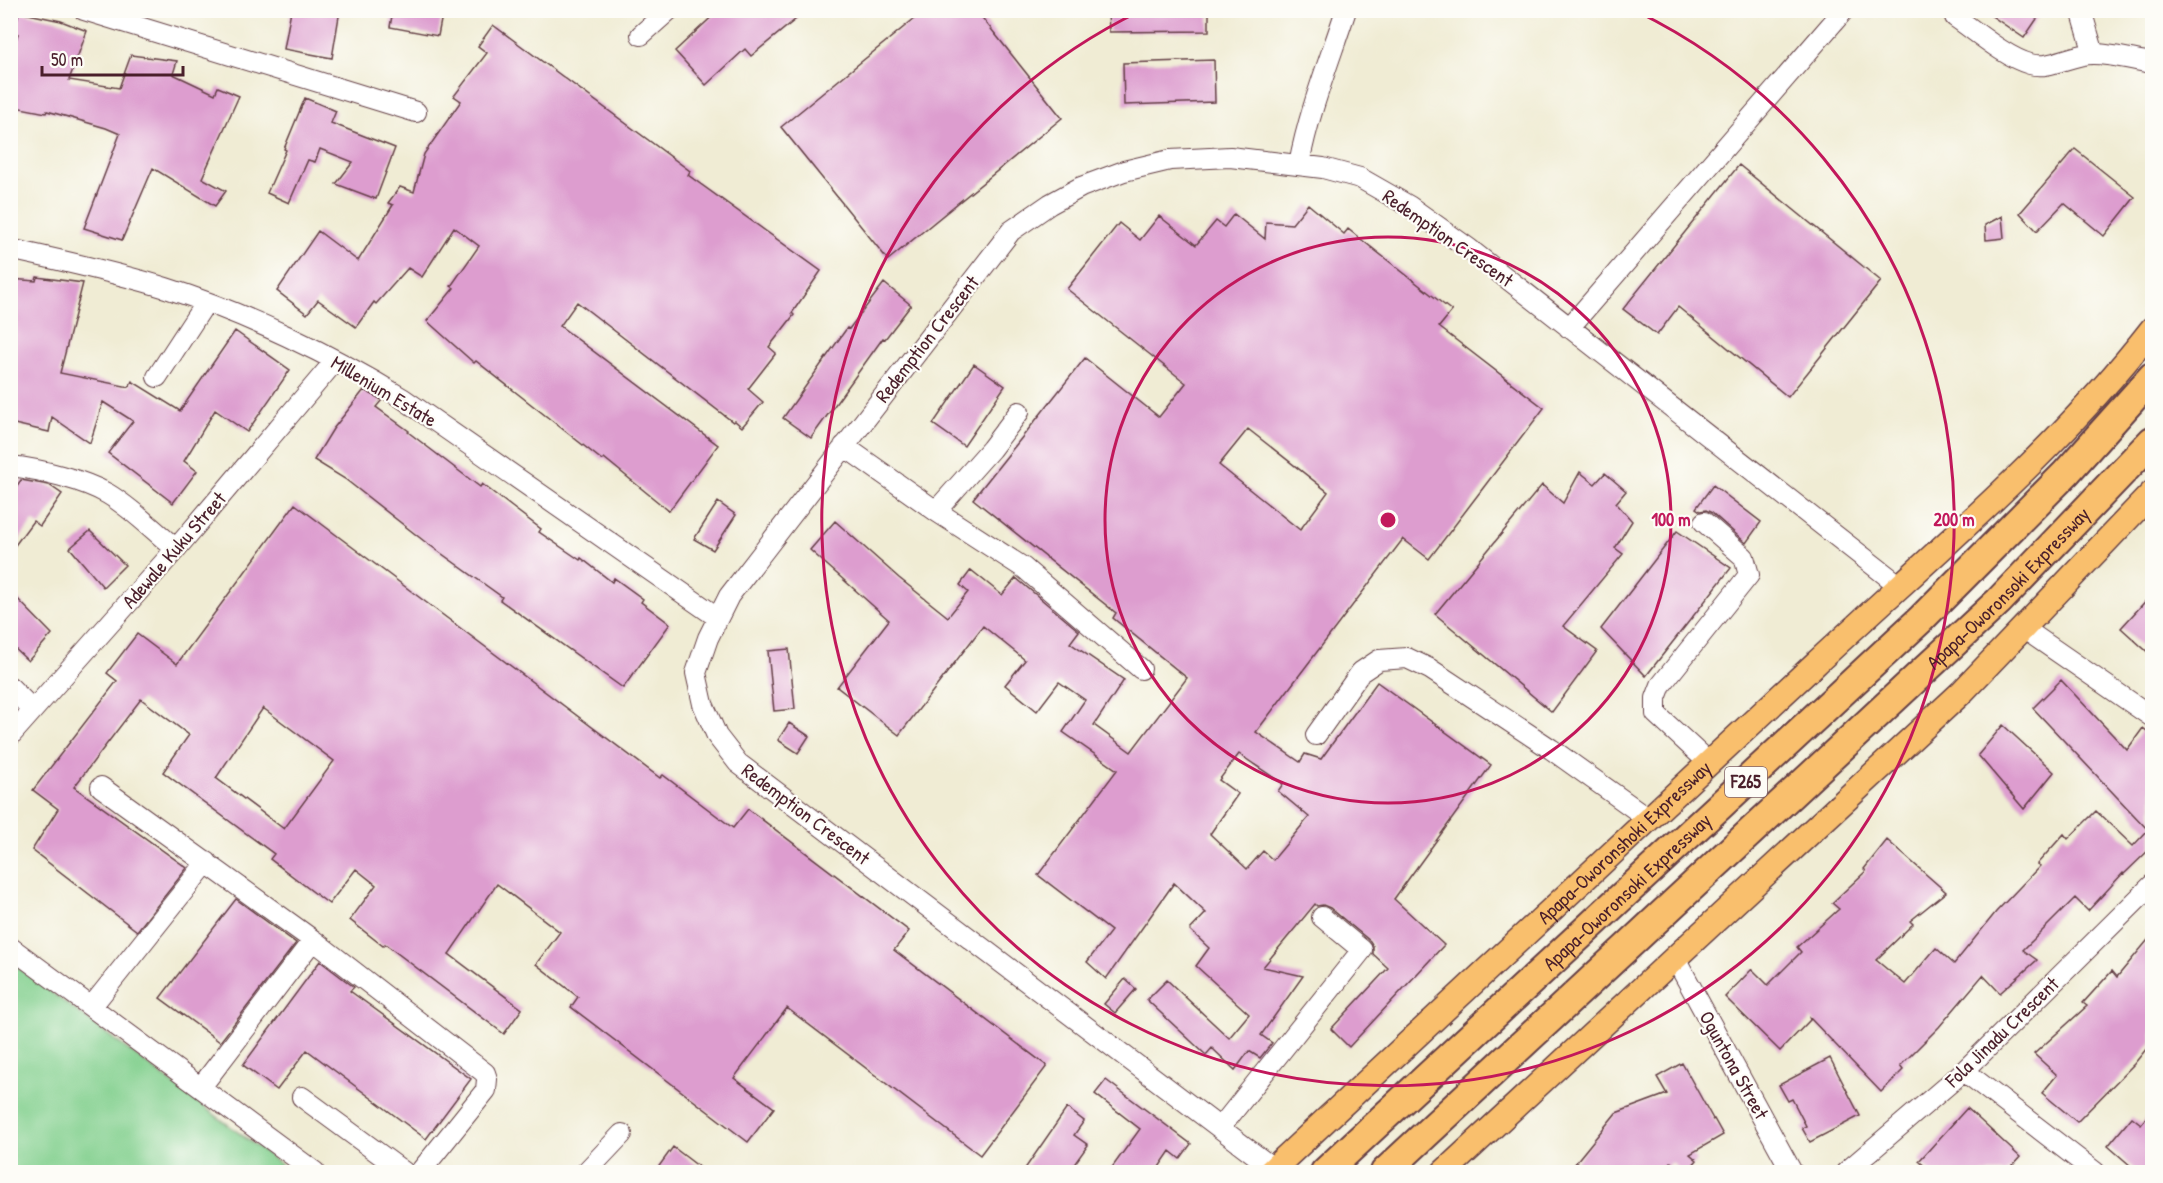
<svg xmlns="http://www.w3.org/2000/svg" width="2163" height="1183" font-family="'Patrick Hand',sans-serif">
<rect width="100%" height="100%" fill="#fdfcf7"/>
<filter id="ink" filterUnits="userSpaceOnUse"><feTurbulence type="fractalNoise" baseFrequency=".0167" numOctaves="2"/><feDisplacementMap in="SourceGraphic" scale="12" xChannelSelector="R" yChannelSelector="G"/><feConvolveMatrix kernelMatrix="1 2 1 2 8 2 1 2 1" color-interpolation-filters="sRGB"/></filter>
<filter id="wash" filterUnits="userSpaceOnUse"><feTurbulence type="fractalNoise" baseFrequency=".008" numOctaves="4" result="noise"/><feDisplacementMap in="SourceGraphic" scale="24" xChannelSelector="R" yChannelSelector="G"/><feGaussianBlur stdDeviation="1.35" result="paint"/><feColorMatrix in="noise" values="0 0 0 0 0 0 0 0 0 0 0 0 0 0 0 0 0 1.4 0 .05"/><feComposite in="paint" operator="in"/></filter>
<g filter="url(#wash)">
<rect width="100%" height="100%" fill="#f0ecd4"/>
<path fill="#83d08f" stroke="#66785d" stroke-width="1.5" d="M11 962 291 1172H11Z"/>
<g id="blocks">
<path fill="#dd9dcf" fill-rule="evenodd" d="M291 10H340L332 58 284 49Z
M393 10H443L438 36 390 27Z
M719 10H807L751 56 745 49 706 85 675 51Z
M925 10H976L1062 118 888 260 781 127Z
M1108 10H1209V31L1109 32Z
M1983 10H2043L2024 38Z
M19 12 61 21 87 31 69 80 119 88 131 55 177 61 173 74 215 94 218 87 239 96 202 178 226 191 215 206 153 168 122 240 84 228 120 134 106 128 47 111 46 113 10 106V58L18 34 14 32Z
M493 25 690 171 688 175 821 271 792 313 794 315 769 347 776 353 748 389 763 402 742 427 735 421 733 422 577 302 560 326 718 445 669 511 604 458 602 460 476 361 474 363 427 321 454 288 451 286 479 246 454 227 422 277 408 268 376 304 374 302 356 327 318 300 307 314 277 291 318 231 358 261 393 205 388 203 400 187 414 192 424 154 461 101 454 96 487 53 478 46Z
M1214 60 1215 102 1124 105 1123 63Z
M305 98 336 111 331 123 395 148 376 199 336 184 353 162 320 149 315 162 308 160 289 203 267 193 286 150 284 149Z
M2075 149 2135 197 2104 236 2064 203 2037 231 2020 213Z
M1739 165 1881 281 1788 397 1678 307 1657 335 1623 309Z
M1308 204 1344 234 1348 229 1452 311 1439 327 1544 408 1429 559 1403 539 1256 732 1300 762 1305 754 1321 759 1377 682 1491 765 1394 899 1444 945 1349 1047 1331 1029 1388 968 1373 954V946L1370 941 1330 908 1323 905 1317 906 1315 904 1263 967 1303 976 1261 1035 1272 1043 1260 1058 1249 1051 1235 1070 1212 1048 1206 1055 1147 1000 1167 980 1229 1038 1249 1014 1196 966 1209 948 1190 930 1206 913 1174 883 1106 979 1087 962 1111 931 1038 875 1117 770 1063 732 1085 700 1059 682 1037 711 1005 685 1025 660 983 626 899 735 837 687 889 620 810 550 835 521 899 578 948 617 968 592 960 585 971 570 1002 595 1016 578 1079 631 1070 643 1124 680 1094 725 1131 752 1187 678 1113 618 1116 613 973 499 1085 358 1159 417 1186 383 1067 289 1119 223 1140 240 1159 216 1196 245 1216 221 1224 227 1234 214 1265 239 1266 222 1292 224ZM1248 429 1328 492 1300 530 1219 465ZM1239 754 1283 784 1278 791 1309 817 1273 860 1263 851 1247 869 1210 834 1238 794 1219 780Z
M2002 216 2004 238 1986 240 1985 225Z
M37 277 83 283 60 373 129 387 132 381 180 411 235 331 290 370 247 432 215 410 184 461 197 471 173 503 108 453 133 421 103 402 90 443 52 417 49 432 10 423V279L36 281Z
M884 283 911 305 885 339 883 338 811 438 783 418 847 328 849 329Z
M974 364 1005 386 964 446 933 424Z
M364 390 382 400 376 407 409 431 408 432 480 487 482 484 512 507 541 529 539 532 580 560 581 558 612 582 614 578 643 599 641 602 670 624 623 688 500 600 502 597 424 541 345 479 314 460 333 429Z
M1580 472 1595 484 1605 473 1626 491 1616 503 1632 521 1615 548 1623 554 1563 626 1597 651 1552 712 1435 614 1542 485 1563 503Z
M21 480 49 485 62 494 40 526 33 521 10 552V495Z
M1713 485 1761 522 1746 543 1712 513 1706 510 1700 511 1696 508Z
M718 502 736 515 713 550 694 539Z
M295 504 660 778 663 775 733 828 748 809 909 931 894 950 1047 1066 980 1155 787 1008 734 1078 774 1108 748 1142 571 1007 578 997 536 964 560 932 497 884 449 954 522 1009 504 1034 385 944 383 946 350 920 376 885 356 869 329 904 270 859 274 854 163 772 189 735 141 699 74 787 187 868 137 931 32 850 58 809 33 790 117 681 107 673 137 634 177 664ZM263 708 334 761 284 829 216 778Z
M90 531 125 565 103 587 70 548Z
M1677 531 1731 568 1646 676 1601 629Z
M10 591 52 634 28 661 10 644Z
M2152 594V656L2121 628Z
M789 649 795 709 774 711 768 651Z
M2061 680 2127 750 2143 728 2152 735V847L2124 874 2123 873 2088 911 2075 898 2023 950 2037 960 2000 993 1983 975 1939 1027 1900 1066 1903 1070 1881 1092 1809 1017 1810 1020 1780 1051 1725 997 1752 969 1768 985 1801 952 1797 947 1839 909 1832 903 1866 871 1864 869 1887 840 1946 892 1910 921 1913 924 1876 960 1905 984 1936 948 1954 964 1996 912 2040 866 2037 864 2064 834 2068 839 2096 811 2133 846 2148 830 2033 708Z
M789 723 809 736 798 753 778 740Z
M2003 725 2054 772 2024 809 1978 755Z
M236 899 296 943 220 1042 160 998Z
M2152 935V1042L2134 1064 2077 1122 2042 1093 2057 1075 2034 1054 2087 1006 2083 1003 2112 971 2117 977Z
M320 961 354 987 350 991 471 1079 426 1139 307 1050 277 1090 243 1065Z
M1125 979 1136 989 1115 1013 1104 1004Z
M1830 1058 1860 1116 1810 1142 1802 1128 1806 1126 1792 1099 1788 1101 1779 1085Z
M1682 1063 1713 1119 1712 1120 1714 1119 1723 1135 1690 1154 1697 1160 1686 1173H1683L1671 1162 1663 1173H1567L1616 1113 1667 1094 1657 1077Z
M1106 1080 1191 1144 1180 1159 1170 1151 1155 1173H1108L1140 1129 1095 1094Z
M1067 1108 1084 1121 1074 1135 1088 1145 1068 1173H1022Z
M1967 1108 2020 1157 2006 1173H1932L1919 1161Z
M2152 1110V1173H2139L2108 1146 2132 1117 2141 1124Z
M673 1147 707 1173H654Z"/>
</g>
</g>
<g filter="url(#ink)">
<use href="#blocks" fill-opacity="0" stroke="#633e44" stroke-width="1.5"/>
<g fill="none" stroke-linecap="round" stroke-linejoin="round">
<g stroke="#633e44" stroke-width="22">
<path id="minor" d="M84 10 416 112
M2081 10 2094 54
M1955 17C1977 32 2005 57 2030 64 2050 70 2071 54 2093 54 2112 54 2133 60 2152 63
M641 35 669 10
M1299 164C1309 111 1329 62 1346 10
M10 249C62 261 115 272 166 288 245 313 332 355 402 398L717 617
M1569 328 1844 10
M157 377 206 302
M844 446 936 511 1024 568 1141 669
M10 466C39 469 84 480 108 494 133 509 154 531 176 549
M936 511 991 449 1019 412
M1704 522 1744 557 1749 575 1661 685 1656 698V714L1709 763
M2023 628 2152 717
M10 687 33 710
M1316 735 1361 672 1379 660 1407 658 1430 669 1551 749 1649 819
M10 736 176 549 335 361
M101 787 313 940 485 1073 487 1079 486 1090 420 1172
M10 947 315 1172
M1675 958 1792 1172
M92 1006 207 862
M1964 1071 2095 1172
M201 1087 313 940
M302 1097 404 1172
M1220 1128 1362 950 1322 917
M1274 1169 738 763 717 736 703 704 696 673 708 638 729 596 1011 231 1050 204 1081 187 1124 171 1170 160 1230 157 1323 168 1360 178 1409 206 1468 248 1900 586
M586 1172 622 1134
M1846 1172 1964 1071 2152 885"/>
</g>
<g stroke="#633e44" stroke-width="27">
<g id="major">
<path id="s1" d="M1270 1172C1451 1004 1632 835 1813 666 1929 557 2054 455 2152 329"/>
<path d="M1444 1172 1962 692 2152 493"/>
</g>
</g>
<g stroke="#633e44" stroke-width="32">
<g id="highway">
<path id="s2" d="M1325 1172 1920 620 2066 473 2152 377"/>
<path id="s3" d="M1385 1172 1999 601 2152 441"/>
</g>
</g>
<use href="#minor" stroke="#fff" stroke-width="20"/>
<use href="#major" stroke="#f9bf6d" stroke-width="24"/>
<use href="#highway" stroke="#f9bf6d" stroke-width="28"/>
</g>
</g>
<g fill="none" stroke="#c2185b" stroke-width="3">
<circle cx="1388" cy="520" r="283"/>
<path d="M1636 11A566 566 0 1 1 1140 11"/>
</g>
<g text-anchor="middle" stroke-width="4.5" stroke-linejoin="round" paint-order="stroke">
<rect fill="#fdfcf7" stroke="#806168" stroke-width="1.5" x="1725" y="767" width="42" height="30" rx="4.5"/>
<g font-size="18" font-weight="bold" fill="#4a1f2b">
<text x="1746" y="788">F265</text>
</g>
<g font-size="20" fill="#4a1f2b" stroke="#fdfcf7">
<text transform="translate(1448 238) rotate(35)" y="7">Redemption Crescent</text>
<text transform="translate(927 339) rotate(-52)" y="7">Redemption Crescent</text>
<text transform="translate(384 391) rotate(31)" y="7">Millenium Estate</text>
<text transform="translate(174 550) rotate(-49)" y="7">Adewale Kuku Street</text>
<text dy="7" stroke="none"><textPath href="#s3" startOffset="854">Apapa-Oworonsoki Expressway</textPath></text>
<text transform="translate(806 814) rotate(37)" y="7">Redemption Crescent</text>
<text dy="7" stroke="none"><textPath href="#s1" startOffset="484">Apapa-Oworonshoki Expressway</textPath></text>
<text dy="7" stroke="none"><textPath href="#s2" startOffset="412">Apapa-Oworonsoki Expressway</textPath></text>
<text transform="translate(2002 1032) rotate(-44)" y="7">Fola Jinadu Crescent</text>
<text transform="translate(1734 1065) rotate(61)" y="7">Oguntona Street</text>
</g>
</g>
<circle cx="1388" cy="520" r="9" fill="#c2185b" stroke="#fdfcf7" stroke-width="3"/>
<g font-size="18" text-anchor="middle" font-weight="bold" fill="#c2185b" stroke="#fdfcf7" stroke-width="4.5" stroke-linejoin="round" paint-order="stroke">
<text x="1671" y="526">100 m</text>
<text x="1954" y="526">200 m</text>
</g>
<rect width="2163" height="1183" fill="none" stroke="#fdfcf7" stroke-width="36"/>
<path d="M42 66v9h141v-9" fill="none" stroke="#4a1f2b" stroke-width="3"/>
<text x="51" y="66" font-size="18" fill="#4a1f2b" stroke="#fdfcf7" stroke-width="4.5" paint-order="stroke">50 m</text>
</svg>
